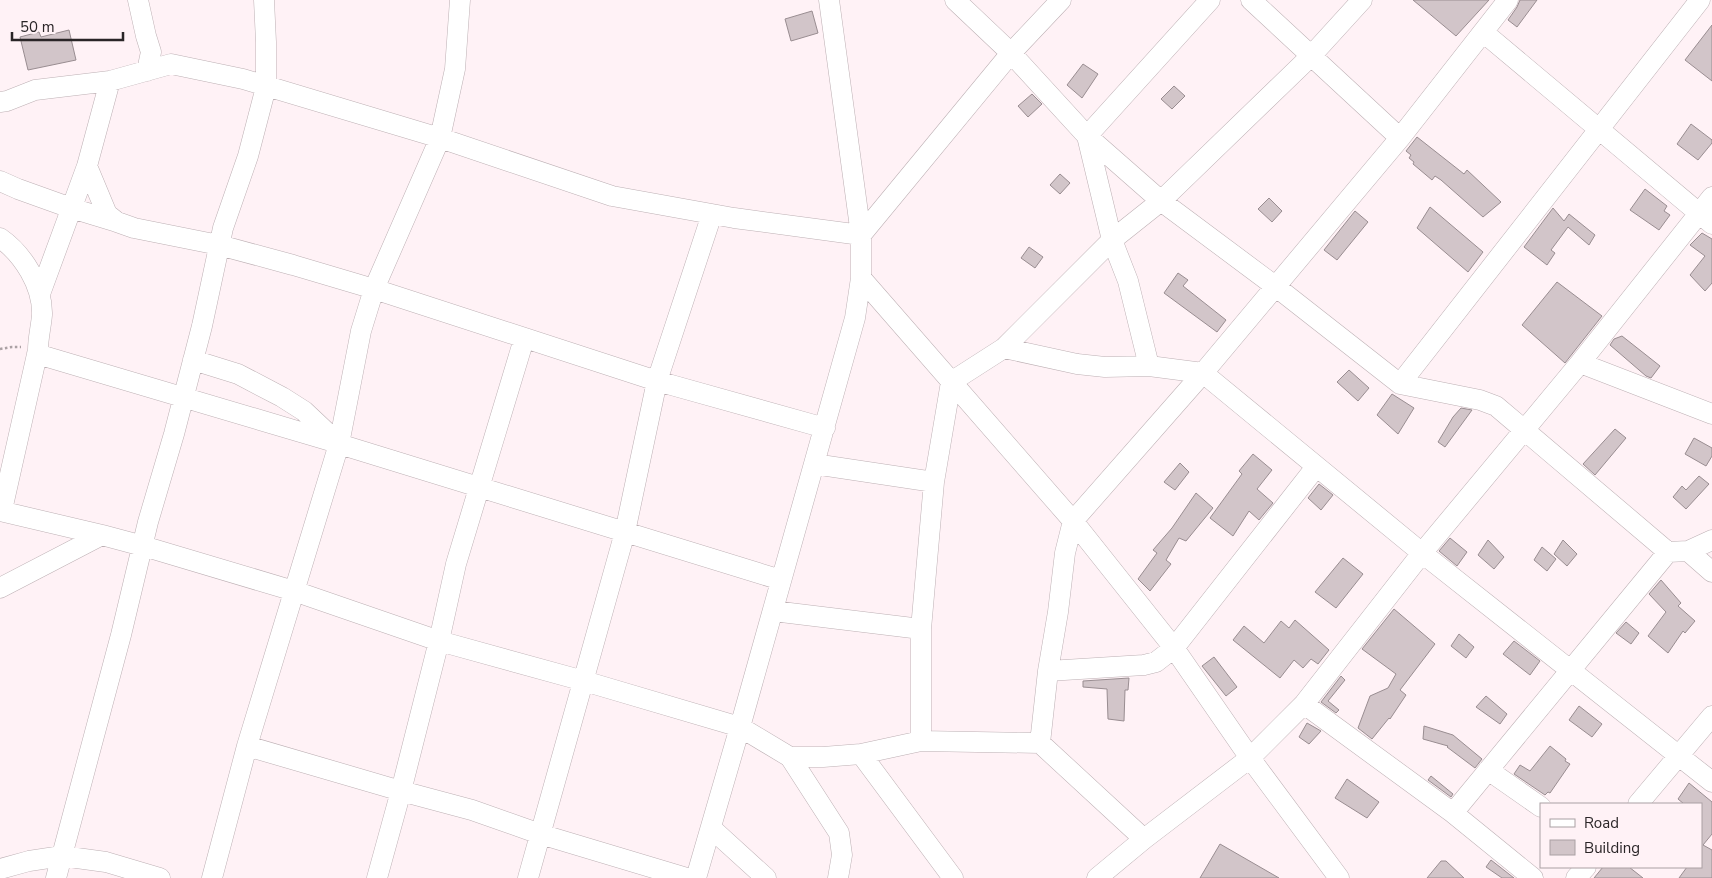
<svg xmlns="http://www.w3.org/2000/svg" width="1712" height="878" font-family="'Nunito Sans',sans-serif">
<rect width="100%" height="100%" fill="#fff2f6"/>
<path fill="#d2c5c9" stroke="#998d91" d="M1413 0H1489L1456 36Z
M1520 0H1537L1517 27 1508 20 1517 7Z
M812 11 818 33 791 41 785 19Z
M1712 25V81L1685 60Z
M69 30 76 60 28 70 20 37 39 32 41 37Z
M1083 64 1098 74 1082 98 1067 85Z
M1174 86 1185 96 1172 109 1161 99Z
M1032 94 1042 104 1028 117 1018 106Z
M1691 124 1712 140V143L1698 160 1677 144Z
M1417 137 1464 174 1467 170 1501 202 1483 217 1441 180 1435 176 1432 180 1413 164 1414 162 1409 158 1411 155 1406 151Z
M1060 174 1070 183 1060 194 1050 185Z
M1645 189 1667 206 1664 211 1670 215 1659 230 1630 210Z
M1269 198 1282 211 1272 222 1258 209Z
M1430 207 1483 252 1468 272 1417 228Z
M1553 208 1564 221 1569 214 1595 235 1589 245 1568 227 1551 250 1555 253 1547 265 1524 247Z
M1355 211 1368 222 1337 260 1324 250Z
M1702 233 1712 239V283L1705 291 1690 275 1705 256 1690 245Z
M1029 247 1043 257 1035 268 1021 258Z
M1178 273 1188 280 1183 286 1226 320 1217 332 1164 293Z
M1557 282 1602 316 1565 363 1522 325Z
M1622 336 1660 366 1651 378 1646 376 1610 345 1614 339Z
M1349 370 1369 388 1358 401 1337 382Z
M1392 394 1414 408 1398 434 1377 415Z
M1461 408 1472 410 1445 447 1438 442 1453 417Z
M1615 429 1626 438 1595 475 1583 464Z
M1694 438 1712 448V456L1706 466 1685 454Z
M1253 454 1272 470 1257 489 1273 503 1259 520 1249 511 1233 536 1210 518 1242 474 1239 471Z
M1180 463 1189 472 1175 490 1164 482Z
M1699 476 1709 484 1686 509 1673 497 1682 486 1686 490Z
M1319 484 1333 495 1321 510 1308 498Z
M1196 493 1213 508 1186 541 1179 538 1166 560 1171 564 1150 591 1138 579 1157 553 1153 550 1172 528Z
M1450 538 1467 552 1457 566 1439 551Z
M1488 540 1504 557 1494 569 1478 555Z
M1563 540 1577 554 1567 566 1554 554Z
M1542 547 1556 559 1547 571 1534 560Z
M1343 558 1363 574 1336 608 1315 592Z
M1661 580 1681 603 1678 606 1695 621 1685 633 1683 631 1668 653 1648 636 1666 612 1649 594Z
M1394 609 1435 644 1400 690 1406 695 1390 719 1389 718 1372 739 1358 728 1370 696 1388 688 1396 674 1362 649Z
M1295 620 1329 650 1318 664 1311 659 1303 668 1294 660 1280 678 1233 640 1244 626 1264 643 1281 621 1289 628Z
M1626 622 1639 633 1631 644 1616 633Z
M1459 634 1474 647 1466 658 1451 646Z
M1514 641 1540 661 1530 675 1503 654Z
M1214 657 1237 687 1226 696 1202 666Z
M1341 676 1345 680 1328 701 1339 710 1336 713 1321 702Z
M1129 678 1128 690H1125L1124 721 1108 719 1107 689 1083 687V681Z
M1486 696 1507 714 1500 724 1476 707Z
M1579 706 1602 724 1592 737 1569 720Z
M1307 723 1321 731 1309 744 1299 737Z
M1424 726 1453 735 1482 759 1475 768 1447 747 1448 746 1423 739Z
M1550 746 1566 759 1565 761 1570 764 1550 793 1548 792 1545 795 1514 774 1520 765 1530 771Z
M1431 776 1453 794 1451 797 1428 780Z
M1347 779 1379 802 1367 818 1335 798Z
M1689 783 1712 802V834L1703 845 1712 850V878H1679L1687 867H1701V804H1684L1678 799Z
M1220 844 1279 878H1200Z
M1491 860 1514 878H1502L1486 867Z
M1441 861H1446L1464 878H1427Z
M1603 867H1629L1643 878H1594Z"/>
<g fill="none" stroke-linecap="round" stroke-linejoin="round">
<g stroke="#bdb0b4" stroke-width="21">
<path id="minor" d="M138 0 146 36 151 52 147 71
M955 0 1011 53 1087 136 1161 201 1275 286 1400 384 1480 400 1496 406 1668 552
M1251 0 1400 138
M1483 32 1712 224
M110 81 87 166 107 214 117 222 134 228 219 245 293 265 374 289 657 381 825 428
M0 102 7 101 35 90 110 81 171 64 243 79 440 138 612 196 734 218 861 235 1011 53 1061 0
M1087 136 1112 240 1128 281 1149 366
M1087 136 1210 0
M0 181 18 189 71 208 117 222
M0 238C23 254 43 286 42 315 41 327 38 338 38 350L2 510
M861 278 1073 521 1174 648 1250 758 1339 878
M40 294 87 166
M1004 348 1112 240 1161 201 1311 56 1362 0
M37 354 334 442
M193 360 238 374 282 397 304 411 339 444 781 580
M1580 363 1712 414
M1400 384 1700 0
M814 464 934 482
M0 511 102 535
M1688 551 1712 572
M0 588 102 535 143 546 294 591 439 641 584 681 740 727 790 757H823L861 754 921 741 1040 743 1144 839
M773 611 921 629
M1048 671 1144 665 1156 662 1174 648 1316 467
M1304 704 1453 813 1533 878
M921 741V629L934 482 951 382 1004 348 1077 364 1105 367 1149 366 1203 373 1422 553 1712 782
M1040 743 1048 671 1058 612 1065 553 1073 521 1203 373 1400 138 1508 0
M247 746 401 791 472 810 540 834 687 878
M861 754 953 878
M790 757 839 833 842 855 838 878
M1488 770 1541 807
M1638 804 1712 716
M1453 813 1668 552 1688 551 1712 540
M711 828 766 878
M0 869 29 861 62 856 106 862 160 878
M56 878 121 635 148 522 174 434 202 326 223 228 248 156 266 87V42L264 0
M212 878 247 746 339 444 361 331 374 289 440 138 455 69 460 0
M377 878 401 791 439 641 456 564 524 339
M528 878 625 532 657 381 712 214
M696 878 740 727 855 318 861 278V235L829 0
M1097 878 1144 839 1250 758 1304 704 1422 553 1580 363 1712 197
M1576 878 1586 867"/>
</g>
<path stroke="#aba1a4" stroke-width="2.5" stroke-dasharray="2.5 2.5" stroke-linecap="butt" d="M0 349 12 347H21"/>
<use href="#minor" stroke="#fff" stroke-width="20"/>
</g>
<rect x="1540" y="803" width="162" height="65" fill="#fff2f6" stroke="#aaa0a3"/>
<rect x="1550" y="819" width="25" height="8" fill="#ffffff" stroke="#aaa0a3"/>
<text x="1584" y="828" font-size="15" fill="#2a2527">Road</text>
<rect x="1550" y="840" width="25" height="15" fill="#d2c5c9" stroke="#aaa0a3"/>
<text x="1584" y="853" font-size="15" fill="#2a2527">Building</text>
<path d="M12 32v8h111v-8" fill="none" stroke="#2a2527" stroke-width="2.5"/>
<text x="20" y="32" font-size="15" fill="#2a2527" stroke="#fff2f6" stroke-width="4" paint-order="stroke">50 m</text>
</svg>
